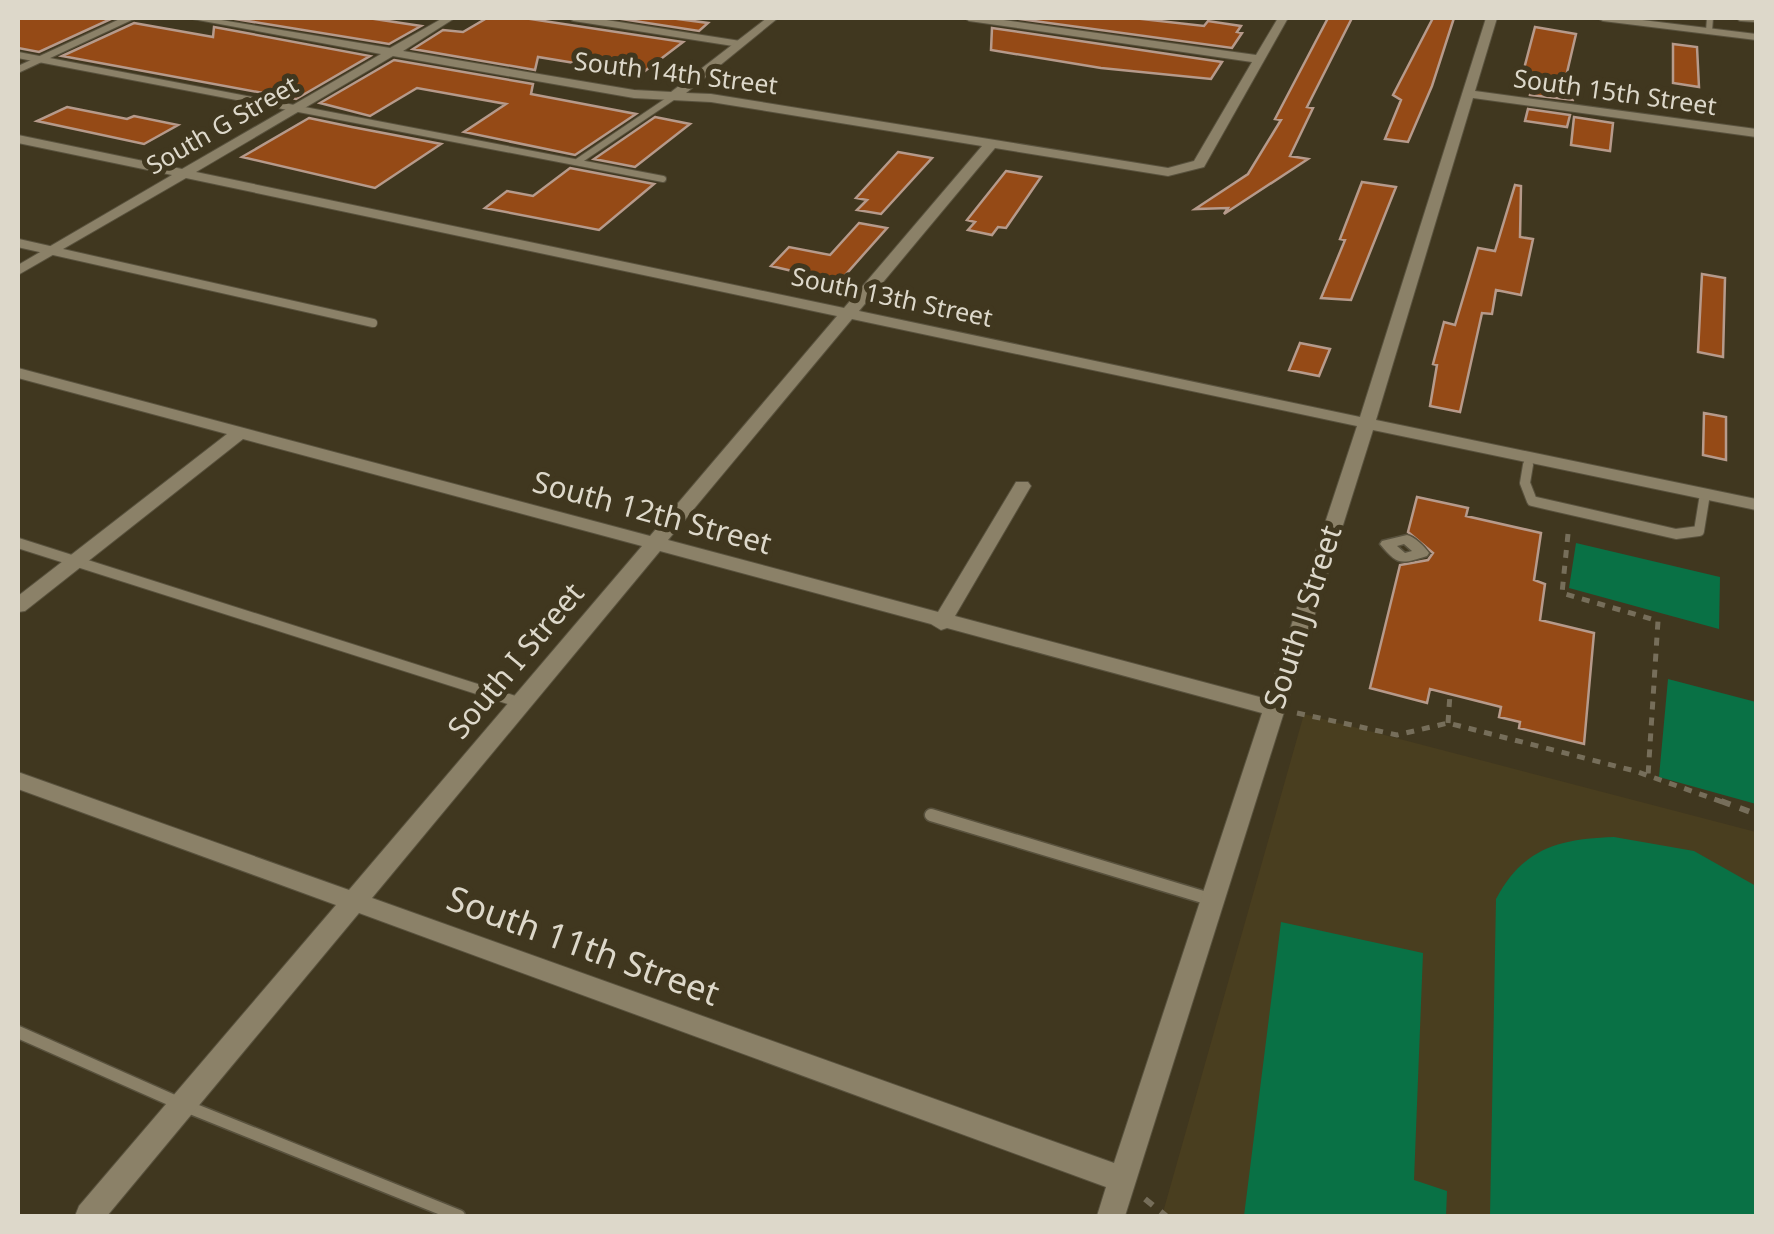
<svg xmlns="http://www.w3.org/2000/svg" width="1774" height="1234" font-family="'Noto Sans',sans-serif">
<rect width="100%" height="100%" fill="#40371f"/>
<path fill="#493e1f" d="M1304 714 1756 832V1216H1162Z"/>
<path fill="#097145" d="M1576 543 1720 577 1719 629 1569 588Z
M1668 679 1756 702V804L1659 777Z
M1614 837 1694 851 1756 886V1216H1490L1496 899C1523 848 1559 839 1614 837Z
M1281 922 1423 953 1414 1180 1447 1191 1446 1216H1244Z"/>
<path fill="#954a16" stroke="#b69a8b" stroke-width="2.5" d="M18 18H102L111 19 39 52 18 48Z
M229 18H368L421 26 389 44Z
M487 18H524L683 42 641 74 538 57 535 70 413 49 443 30 463 32Z
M615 18H670L708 23 699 31Z
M1013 18H1133L1204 26 1208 21 1241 26 1237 32 1242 33 1232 48Z
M1328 18H1352L1307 107 1313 108 1290 156 1308 159 1224 214 1228 208 1195 209 1248 174 1281 120 1275 119Z
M1433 18H1454L1432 86 1408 142 1385 139 1401 100 1393 95Z
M134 23 213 37 214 27 370 56 296 99 62 56Z
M1535 27 1576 34 1565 81 1577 82 1573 100 1530 95 1532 86 1520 84Z
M992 28 1222 62 1211 79 1101 68 991 50Z
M1673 44 1697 47 1699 87 1673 83Z
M394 60 533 84 531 94 636 114 575 155 464 132 506 104 417 88 370 116 320 103Z
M67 107 127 119 134 116 178 125 144 144 37 121Z
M1528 109 1570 115 1567 127 1525 121Z
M655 117 690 124 635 167 594 159Z
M1574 117 1613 123 1610 151 1571 145Z
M309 118 352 127 441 144 375 188 242 157Z
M898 152 932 158 881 214 857 210 867 200 856 198Z
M570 168 654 184 599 230 485 208 507 191 533 196Z
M1006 171 1041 177 1006 228 998 227 992 235 968 230 975 222 967 220Z
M1362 182 1396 187 1351 300 1321 298 1345 240 1340 239Z
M1515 185 1521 186 1520 237 1533 239 1521 295 1496 290 1492 314 1482 313 1460 412 1430 406 1437 365 1433 364 1444 322 1455 325 1478 248 1495 251Z
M859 223 887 228 839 282 771 266 789 247 830 255Z
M1702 274 1725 278 1723 357 1698 352Z
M1300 343 1330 349 1319 376 1289 370Z
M1704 413 1726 417V460L1703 455Z
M1417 497 1468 508 1466 516 1541 533 1534 580 1545 584 1540 620 1594 633 1584 744 1519 728 1520 722 1499 717 1501 707 1430 689 1427 703 1370 688 1400 565 1428 560 1433 553 1408 532Z"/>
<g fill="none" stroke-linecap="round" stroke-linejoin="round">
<g stroke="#59523e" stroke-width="8">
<path id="service-far3" d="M574 18 740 44
M1741 18 1756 19
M1709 31 1710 18
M18 55 663 179
M577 162 673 97"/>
</g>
<g stroke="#59523e" stroke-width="10">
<path id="service-far2" d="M18 243 373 323
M1527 468 1529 457"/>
</g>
<g stroke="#59523e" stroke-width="12">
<path id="service-far1" d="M1528 465 1525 483 1532 501 1676 534 1699 531 1705 494
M18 543 521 703"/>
</g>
<g stroke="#59523e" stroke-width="15">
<path id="service" d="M931 815 1213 900
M18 1032 183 1105 459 1216"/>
</g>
<g stroke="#59523e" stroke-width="3">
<path id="pedestrian" d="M1407 535C1415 537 1424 546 1429 553L1427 556C1401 564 1398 566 1380 544L1382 541ZM1404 544 1412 551 1405 553 1397 546Z"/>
</g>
<g stroke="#59523e" stroke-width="2">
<path id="minor" d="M122 18H136L18 73V66Z
M187 18H209L390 48 443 18H455L403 51 634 90 671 92 767 18H778L686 93 711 94 1168 168 1194 161 1252 62 969 21 964 18H989L1256 55 1278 18H1288L1204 167 1168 176 995 148 859 311 1360 417 1486 18H1497L1475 91 1756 129V137L1473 98 1376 420 1756 499V510L1373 430 1125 1216H1097L1106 1187 359 913 107 1216H75L79 1206 336 905 18 789V772L349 890 642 546 243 439 25 611 18 612V596L227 434 18 378V368L650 536 837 316 186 178 18 275V265L172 175 18 143V135L182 169 381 54ZM393 56 634 98 711 102 982 146 844 308 196 172ZM852 319 1357 426 1267 699 955 616 1031 486 1028 482H1016L938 612 668 540ZM660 551 931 624 941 630 947 628 1262 713 1114 1163 372 898Z
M1597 18H1626L1756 34V40L1603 21Z"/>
</g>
<path stroke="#766e5a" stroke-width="5" stroke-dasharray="8 8" stroke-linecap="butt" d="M1568 534 1562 593 1658 621 1648 776
M1297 713 1397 735 1448 723 1635 771 1728 804
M1448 723 1450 694"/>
<path stroke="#766e5a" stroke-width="6" stroke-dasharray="10 10" stroke-linecap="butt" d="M1721 801 1756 814
M1145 1199 1166 1216"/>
<use href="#service-far3" stroke="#8b8168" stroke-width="6"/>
<use href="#service-far2" stroke="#8b8168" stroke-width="8"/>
<use href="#service-far1" stroke="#8b8168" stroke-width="10"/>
<use href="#service" stroke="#8b8168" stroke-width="12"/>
<use href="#pedestrian" fill="#8b8168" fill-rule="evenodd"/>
<use href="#minor" fill="#8b8168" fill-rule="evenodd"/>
</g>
<g text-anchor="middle" stroke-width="10" stroke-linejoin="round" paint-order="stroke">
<g font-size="25" fill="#ddd8ca" stroke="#40371f">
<text transform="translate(676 73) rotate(7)" y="9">South 14th Street</text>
<text transform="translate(1615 92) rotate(8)" y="9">South 15th Street</text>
<text transform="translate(222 125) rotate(-30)" y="9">South G Street</text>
<text transform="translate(892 297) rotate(12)" y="9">South 13th Street</text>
</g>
<g font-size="30" fill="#ddd8ca" stroke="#40371f">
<text transform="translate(652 513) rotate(15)" y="10">South 12th Street</text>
<text transform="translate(1303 617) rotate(-72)" y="10">South J Street</text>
<text transform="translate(516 661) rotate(-50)" y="10">South I Street</text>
</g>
<g font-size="35" fill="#ddd8ca" stroke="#40371f">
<text transform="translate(583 946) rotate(20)" y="12">South 11th Street</text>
</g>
</g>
<rect width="1774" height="1234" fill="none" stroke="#ddd8ca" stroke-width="40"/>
</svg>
